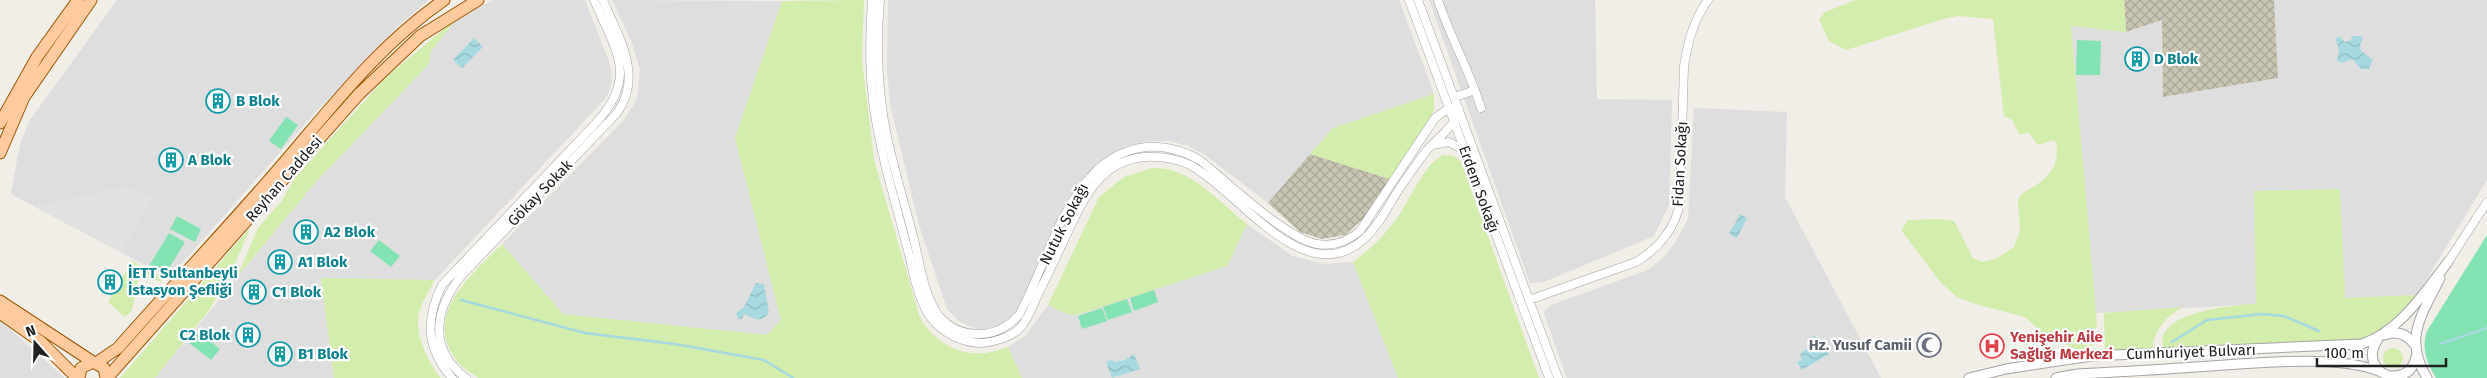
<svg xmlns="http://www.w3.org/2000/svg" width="2487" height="378" font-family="'Fira Sans',sans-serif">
<defs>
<pattern id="construction-cross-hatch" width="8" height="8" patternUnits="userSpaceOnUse" patternTransform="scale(1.25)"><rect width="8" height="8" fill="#c7c4b2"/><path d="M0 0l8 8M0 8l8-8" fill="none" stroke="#aba899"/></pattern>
<pattern id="water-waves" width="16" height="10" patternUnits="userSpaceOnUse" patternTransform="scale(1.25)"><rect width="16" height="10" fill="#a6dae0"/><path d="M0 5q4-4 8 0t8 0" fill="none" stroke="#8fbbc0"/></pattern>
</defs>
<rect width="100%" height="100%" fill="#f1ede7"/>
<path fill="#dfdede" d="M117 0H429L398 26 314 114 169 278 11 194 20 144 30 120Z
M493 0H585L610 64 612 80 609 93 604 100 435 280 321 279 334 378H155L314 184 429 64 431 51 456 19Z
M612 0 782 1 735 138 781 320 767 335 563 314 502 244 624 120 637 99 640 70 632 43Z
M888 0H1399L1434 94 1333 128 1268 203 1205 155 1188 146 1169 141H1148L1125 146 1097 164 1083 178 1071 195 1018 312 997 327 986 330 977 329 960 322 947 309 919 225 891 108 887 72Z
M1429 0H1595L1597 99 1672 100 1669 205 1654 236 1544 282 1530 283Z
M2274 0H2487V180L2417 295 2345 298 2340 189 2254 191 2256 304 2096 313 2071 26 2126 32 2162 20 2163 97 2278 78Z
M1694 108 1787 112 1785 197 1881 378H1567L1544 314 1545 310 1551 305 1648 270 1662 259 1675 243 1688 219Z
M1247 224 1292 256 1324 264 1353 262 1398 378H1022L1008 347 1025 336 1048 305 1067 314 1227 266Z
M0 321 2 322 65 378H0Z"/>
<path fill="url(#construction-cross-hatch)" d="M2124 0H2274L2278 78 2163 97 2162 20 2126 32Z
M1310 154 1390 179 1364 218 1345 235 1322 239 1300 232 1268 203Z"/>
<path fill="#d3edac" d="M864 0 862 59 874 160 920 318C939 350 973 362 1008 347L1022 378H478C472 373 462 368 457 361 421 314 472 275 502 244L563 314 767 335 781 320 735 138 782 1Z
M1856 0H2124L2126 32 2071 26 2097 324 2091 352 2084 355 2081 351 2045 336 2025 317 1975 304 1957 297 1941 283 1901 230 1908 220 1940 219 1954 221 1973 258 1982 262 1996 259 2014 247 2020 230 2018 201 2021 194C2039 184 2057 174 2057 151 2057 146 2057 144 2054 140L2038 145 2029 133 2020 135 2012 120 2004 116 1993 19 1958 16 1943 19 1846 50 1829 41 1819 20 1825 12Z
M456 19 431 51 429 64 314 184 237 277 258 228 281 202 295 178 385 78Z
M1434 94V111L1390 179 1310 154 1333 128Z
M1443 155 1454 156 1461 162 1539 378H1398L1353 262C1371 249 1384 236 1397 218 1411 198 1422 167 1443 155Z
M1152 168C1190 166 1219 202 1247 224L1227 266 1076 315 1067 314 1048 305 1099 197 1124 177Z
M2340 189 2345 298 2417 295C2400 317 2383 335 2355 342L2164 350C2150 312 2233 305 2256 304L2254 191Z
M250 228 234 266 210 309 155 378H120Z
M132 261 165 278 161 282 142 274 139 277 132 310 125 317 108 302Z
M321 278 435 280C429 290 423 301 419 312 414 334 428 362 441 378H334Z
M2183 307C2162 319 2154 332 2151 355L2105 358 2104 313Z
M2383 358a10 10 0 1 1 20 0a10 10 0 1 1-20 0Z"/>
<path fill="#83e3b3" d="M2077 40 2101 41 2100 75H2076Z
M286 117 298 125 281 149 269 141Z
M177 216 201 229 195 242 170 229Z
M169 233 185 242 165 275 149 266Z
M2487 235V378H2436C2427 362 2421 350 2427 331Z
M379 240 400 256 391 267 370 251Z
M1154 290 1158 302 1134 311 1130 298Z
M1127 299 1132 312 1108 320 1103 307Z
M1102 308 1107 321 1082 329 1078 316Z
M198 331 220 349 211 360 189 343Z"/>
<path fill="#e1e1e1" d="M126 186 153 197 121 252 35 207Z"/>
<path fill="url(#water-waves)" d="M2352 36H2361L2363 39 2360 44 2361 51 2373 60 2369 69H2361L2352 59 2342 63 2337 61 2339 49 2335 38 2340 37 2345 42 2351 40Z
M474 38 483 47 462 68 453 60Z
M1740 214 1747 218 1737 238 1729 234Z
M756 283 764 284 769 313C761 324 754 318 744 314L742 319H738L736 313 744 307Z
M1814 336 1819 338 1829 354 1802 370 1797 362 1802 360 1800 354 1808 348 1810 339Z
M1134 354 1140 369 1112 378 1106 362 1113 359 1114 362 1125 360Z"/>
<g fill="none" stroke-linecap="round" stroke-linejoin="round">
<path stroke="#a6dae0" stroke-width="2.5" d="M461 300 585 333 675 344 764 360 793 378
M2172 342 2207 320 2262 314 2284 316 2319 331
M2440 344 2487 328"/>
<g stroke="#a5a5a5" stroke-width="9">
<path id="minor" d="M872 0C870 30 869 61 872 91 877 144 894 196 907 247 913 269 917 299 931 318 943 333 962 343 982 343 995 342 1012 337 1021 327 1029 318 1033 305 1038 294 1048 275 1057 255 1066 236 1083 200 1099 161 1144 157 1160 156 1175 158 1190 165 1239 191 1305 294 1365 238 1380 224 1388 206 1399 189 1408 176 1417 163 1427 150 1438 137 1455 127 1459 109
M880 0C877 35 877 71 882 107 888 152 903 196 914 240 920 264 924 296 939 316 949 328 963 334 979 334 995 334 1009 326 1019 315 1051 258 1070 155 1146 147 1165 146 1185 151 1201 161 1227 182 1287 239 1317 244 1333 247 1348 241 1360 231L1435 118 1449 108 1459 109
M1409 0 1549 378
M1418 0 1558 378
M1438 0C1450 37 1470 71 1481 108
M1455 97 1475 90
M1432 145 1449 142 1465 151
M2448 262 2487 202
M1529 300 1636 262C1658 249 1676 228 1680 202L1684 66C1688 42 1693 21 1708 0
M452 378C426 348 425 320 442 285L595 124C639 77 616 51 594 0
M466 378C427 349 435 308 462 275L617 113C644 76 618 36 603 0"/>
</g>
<g stroke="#a5a5a5" stroke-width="11">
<path id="tertiary" d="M2384 335C2397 330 2407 334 2415 345
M2378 339C2370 350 2370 363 2381 372
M2390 376C2404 377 2413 371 2416 357
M1969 378 2006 369 2091 356 2362 344C2400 331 2424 293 2448 262
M2056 378 2077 374C2117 372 2156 370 2195 367 2241 365 2355 350 2391 378
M2427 378C2403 338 2422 315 2440 278"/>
</g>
<g stroke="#9e5700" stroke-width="13">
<path id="primary" d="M0 123 37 57 78 0
M0 153 24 97 91 0
M0 301 93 362
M0 313 41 342 77 378
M96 363 118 348C170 289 224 232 275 173 330 110 375 48 444 0
M79 378 81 368 93 362 104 368 106 378
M107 378 359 94 420 36 478 0"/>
</g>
<use href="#minor" stroke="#fff" stroke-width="8"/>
<use href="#tertiary" stroke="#fff" stroke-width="9"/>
<use href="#primary" stroke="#ffca9f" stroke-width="11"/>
</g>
<defs>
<g id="building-ring" transform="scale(1.25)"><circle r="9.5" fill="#fff" stroke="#0f9aa8" stroke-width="1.5"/><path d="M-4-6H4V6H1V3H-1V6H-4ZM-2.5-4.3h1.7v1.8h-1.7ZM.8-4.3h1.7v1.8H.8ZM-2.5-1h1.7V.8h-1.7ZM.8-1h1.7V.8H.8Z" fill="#0f9aa8"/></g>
<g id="mosque-ring" transform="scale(1.25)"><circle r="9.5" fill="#fff" stroke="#6b7280" stroke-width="1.5"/><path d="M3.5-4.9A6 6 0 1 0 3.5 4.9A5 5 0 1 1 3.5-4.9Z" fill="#6b7280"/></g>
<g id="hospital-ring" transform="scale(1.25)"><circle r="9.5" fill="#fff" stroke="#e0444e" stroke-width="1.5"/><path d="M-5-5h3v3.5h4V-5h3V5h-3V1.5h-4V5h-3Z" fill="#e0444e"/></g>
</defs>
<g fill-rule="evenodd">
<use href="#building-ring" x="2137" y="59"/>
<use href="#building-ring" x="218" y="101"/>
<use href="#building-ring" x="171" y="160"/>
<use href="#building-ring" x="306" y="232"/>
<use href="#building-ring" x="280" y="262"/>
<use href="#building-ring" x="110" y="282"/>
<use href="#building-ring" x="254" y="292"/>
<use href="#building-ring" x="248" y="335"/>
<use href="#mosque-ring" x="1929" y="345"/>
<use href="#hospital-ring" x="1992" y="346"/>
<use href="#building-ring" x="280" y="354"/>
</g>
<g text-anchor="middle" stroke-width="4.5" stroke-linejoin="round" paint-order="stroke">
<g font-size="15" font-weight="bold" fill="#0d838f" stroke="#fff" text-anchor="start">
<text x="2154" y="64">D Blok</text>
<text x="236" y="106">B Blok</text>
<text x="188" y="165">A Blok</text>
<text x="324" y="237">A2 Blok</text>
<text x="298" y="267">A1 Blok</text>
<text x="128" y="278">İETT Sultanbeyli<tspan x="128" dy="17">İstasyon Şefliği</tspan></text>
<text x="272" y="297">C1 Blok</text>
<text x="230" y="340" text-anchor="end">C2 Blok</text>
<text x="298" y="359">B1 Blok</text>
</g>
<g font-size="15" fill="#212121" stroke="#fff">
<text transform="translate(1680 164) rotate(-87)" y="5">Fidan Sokağı</text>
<text transform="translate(284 179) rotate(-49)" y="5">Reyhan Caddesi</text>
<text transform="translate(1479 189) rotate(70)" y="5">Erdem Sokağı</text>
<text transform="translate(540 193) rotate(-46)" y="5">Gökay Sokak</text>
<text transform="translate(1064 224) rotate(-63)" y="5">Nutuk Sokağı</text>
<text transform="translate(2191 352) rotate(-2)" y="5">Cumhuriyet Bulvarı</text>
</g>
<g font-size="15" font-weight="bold" fill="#be3a42" stroke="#fff" text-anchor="start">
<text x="2010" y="342">Yenişehir Aile<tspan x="2010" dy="17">Sağlığı Merkezi</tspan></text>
</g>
<g font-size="15" font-weight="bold" fill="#5b616d" stroke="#fff" text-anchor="end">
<text x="1912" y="350">Hz. Yusuf Camii</text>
</g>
</g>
<g transform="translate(35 343) rotate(340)" stroke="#ffffff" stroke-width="4" paint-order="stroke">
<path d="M0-4L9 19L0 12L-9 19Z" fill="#212121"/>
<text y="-8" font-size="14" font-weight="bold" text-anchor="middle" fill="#212121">N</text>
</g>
<path d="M2317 358v8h129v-8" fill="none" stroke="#212121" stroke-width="2.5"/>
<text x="2324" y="358" font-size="15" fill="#212121" stroke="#ffffff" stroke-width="4" paint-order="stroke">100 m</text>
</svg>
